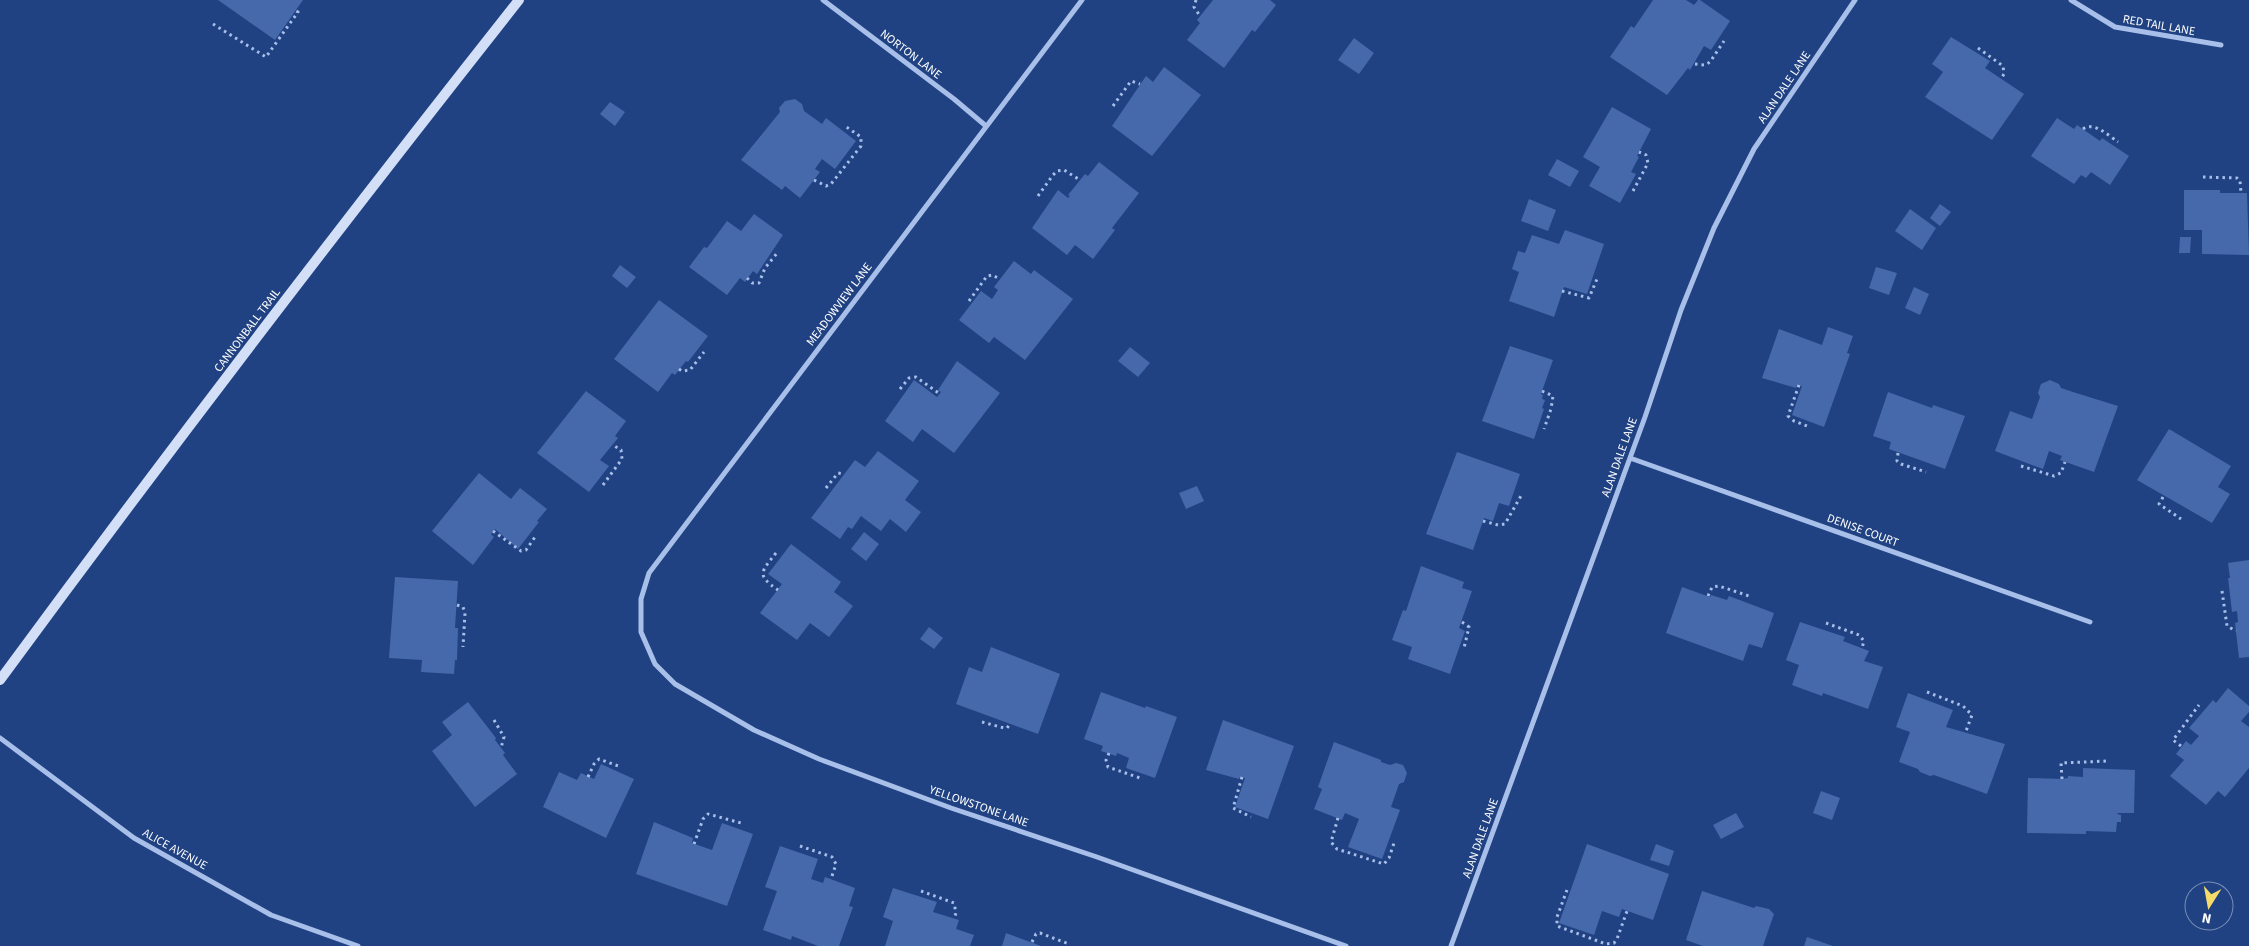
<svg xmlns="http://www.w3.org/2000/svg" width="2249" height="946" font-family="'Source Sans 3',sans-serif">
<rect width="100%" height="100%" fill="#204283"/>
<path fill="#4569aa" d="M218 0H303L275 40Z
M1213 0H1270L1276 5 1255 32 1252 30 1224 68 1187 40 1200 23 1197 20Z
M1653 0H1686L1694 5 1698 0H1700L1730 21 1711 50 1704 46 1690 70 1688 68 1667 95 1610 57 1631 26 1634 28Z
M1951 37 1990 61 1985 68 2024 94 1992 140 1925 97 1943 72 1932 64Z
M1354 38 1374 53 1359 74 1338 60Z
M1164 67 1201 95 1152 156 1112 126 1146 76 1153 82Z
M795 99 802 104 804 111 822 124 826 118 856 141 835 169 822 159 815 169 820 172 800 198 785 186 782 190 741 160 780 112 779 108 785 101Z
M610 102 625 112 615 126 600 114Z
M1612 107 1651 129 1637 156 1639 157 1631 172 1636 174 1620 203 1589 186 1600 167 1583 157Z
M2057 118 2074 129 2077 125 2100 141 2102 138 2129 156 2110 185 2091 172 2086 178 2081 175 2074 184 2031 156Z
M1557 159 1579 171 1570 187 1548 175Z
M1099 162 1139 193 1112 228 1115 230 1093 259 1075 245 1067 255 1032 228 1058 190 1068 198 1070 196 1068 195 1085 174 1088 176Z
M2184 190H2220V193H2247L2249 255 2202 254V230H2184Z
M1529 199 1556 210 1548 231 1521 221Z
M1940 204 1951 212 1940 226 1930 218Z
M1910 209 1936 228 1922 250 1895 231Z
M754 214 783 235 757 274 753 271 745 282 740 278 727 295 689 267 704 247 707 248 727 221 741 231Z
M1565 230 1604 244 1587 294 1564 287 1554 317 1509 301 1519 272 1512 269 1518 251 1525 253 1532 235 1559 244Z
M2180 237H2191L2190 253H2179Z
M1014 261 1031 274 1034 270 1073 299 1025 360 994 337 989 343 959 320 981 291 992 299 998 290 994 287Z
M620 265 636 277 627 288 612 276Z
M1876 267 1897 273 1889 295 1869 288Z
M1914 287 1929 294 1920 315 1905 308Z
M659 300 708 336 688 362 686 361 675 375 672 373 658 392 614 359Z
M1828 327 1853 336 1847 353 1850 354 1824 427 1792 415 1802 386 1797 385 1796 388 1762 378 1779 329 1822 345Z
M1510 346 1553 360 1541 394 1543 395 1542 399 1545 400 1542 408 1544 409 1534 439 1482 421Z
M1130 347 1150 363 1138 377 1118 361Z
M957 361 1000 393 954 453 922 429 913 442 885 421 914 380 937 397 941 392 938 390Z
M2050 380 2059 384 2061 388 2073 392 2118 406 2094 472 2060 460 2062 456 2049 451 2043 469 1995 451 2010 411 2032 419 2040 397 2038 393 2041 384Z
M586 391 626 421 615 436 618 438 600 460 609 466 589 492 537 453Z
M1888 392 1932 408 1933 405 1965 416 1945 469 1889 449 1891 442 1873 436Z
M2169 429 2231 466 2218 487 2230 494 2212 523 2137 480Z
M878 451 919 481 905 500 921 512 906 532 890 519 881 531 861 516 852 529 848 527 840 539 811 518 855 460 865 467Z
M1457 452 1520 474 1509 506 1499 503 1493 521 1484 518 1473 550 1426 534Z
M479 473 511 499 520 488 547 509 537 521 539 522 518 549 495 529 491 534 494 537 473 565 432 531Z
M1197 486 1204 501 1186 509 1179 493Z
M864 532 879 544 866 561 851 549Z
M791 544 841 582 834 592 853 606 829 637 810 623 797 640 760 613 782 584 768 574Z
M2249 560V657L2239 658 2235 623 2238 622 2237 611 2232 612 2228 578H2230L2228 563Z
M1421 566 1464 582 1462 588 1472 591 1459 628 1465 631 1450 674 1408 659 1412 647 1392 640 1403 610 1406 611Z
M395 577 458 581 455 628H458L457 660H455L454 674 421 672 422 660 389 658Z
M1682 587 1710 597 1711 595 1727 600 1729 596 1774 613 1762 648 1749 644 1743 661 1666 633Z
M1800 622 1845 637 1843 641 1869 651 1864 661 1883 667 1868 709 1823 693 1822 696 1792 685 1799 665 1786 660Z
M929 627 943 638 934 649 920 639Z
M991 647 1060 674 1038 734 956 704 969 667 982 672Z
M2228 688 2249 706V712L2241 721 2249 727V768L2225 797 2218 791 2206 805 2170 776 2184 760 2176 754 2186 741 2191 745 2199 736 2189 728 2213 700 2216 703Z
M1101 692 1145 708 1146 706 1177 717 1155 778 1126 768 1129 758 1117 753 1116 756 1101 751 1103 746 1084 739Z
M1908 693 1953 710 1946 727 2005 744 1987 794 1934 775 1930 776 1920 772 1918 769 1899 762 1910 732 1896 727Z
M468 702 496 738 495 740 505 753 503 755 517 774 475 807 432 751 452 735 442 722Z
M1223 720 1294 746 1268 819 1235 807 1245 778 1240 777 1239 779 1206 770Z
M1334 742 1381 760V762L1390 765 1396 763 1403 765 1407 773 1404 782 1399 784 1391 807 1400 810 1382 859 1348 847 1359 819 1345 813 1342 820 1314 809 1322 789 1318 787Z
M601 764 634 779 606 838 543 807 559 772 577 780 581 773 594 779Z
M2083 768 2135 770 2134 813H2118L2117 814 2121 815V822H2117L2116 832 2086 831V834L2027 833 2028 778 2062 779 2068 778V776L2083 777Z
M1821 791 1840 798 1832 820 1813 813Z
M1736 813 1744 827 1721 839 1713 825Z
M654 822 693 838 692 843 712 850 722 823 753 834 727 906 636 874Z
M1587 844 1669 874 1653 920 1622 909 1619 917 1602 911 1594 935 1559 923Z
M1656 844 1674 851 1669 866 1650 860Z
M780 846 818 859 811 879 823 883 825 877 855 888 849 906 853 907 839 946H818L792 936 791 940 763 930 777 891 765 887Z
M893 888 937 902 933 912 959 920 956 929 974 935 970 946H885L893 921 883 917Z
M1702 891 1754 908 1756 906 1769 909 1774 914 1763 946H1703L1686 940Z
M1006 933 1041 946H1002Z
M1807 937 1833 946H1804Z"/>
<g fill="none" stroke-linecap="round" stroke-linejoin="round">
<path stroke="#a8bfe9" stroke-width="3" stroke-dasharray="2.5 4" stroke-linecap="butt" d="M1196 0 1194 7 1200 16
M213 24 266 57 298 12 296 11
M1978 48 2003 66 2004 74 2001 79
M1695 64 1705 65 1710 62 1724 41
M1113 106 1131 81 1140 84
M2083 129C2094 121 2109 136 2118 142
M2203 177 2237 178 2240 181 2241 193
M814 180 826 186 831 184 861 146V137L845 126
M1633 191 1648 163 1646 155 1639 152
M1038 196 1053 175 1057 171 1064 170 1080 180
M747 278 752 283H759L765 268 778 252
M1562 291 1589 298 1597 279
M969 301 987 276 992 275 1000 279
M679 369 682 371 690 370 704 352
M1799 385 1788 416 1794 421 1807 426
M900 389 909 378 916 377 940 394
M1542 391 1553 396 1551 409 1544 429
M1898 453 1897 461 1901 464 1926 472
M2021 466 2054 476 2061 473 2065 462
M603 485 622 459 621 450 613 445
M826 488 838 473 844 474
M2163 497 2159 504 2181 519
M1483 521 1498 525 1505 524 1522 494
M493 531 521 551 526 550 535 537
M776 553C761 572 756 575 778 590
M2222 591 2227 626 2236 631
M1708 596 1712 587 1719 586 1752 597
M457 605 463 607 465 613 463 647
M1462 622 1469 627 1464 648
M1826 623 1859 635 1864 641 1862 648
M1927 692 1963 706 1972 715 1966 731
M494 720 504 737 501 748
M982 722 1004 728H1007L1010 724
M2181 746 2173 740 2199 705
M1109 753 1106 760 1108 767 1140 778
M588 777 594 764 599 759 621 767
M1242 777 1233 808 1251 817
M2062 779 2061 763 2108 761
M1338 818 1331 842 1337 849 1384 864 1389 858 1394 843
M694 844 703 819 708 814 741 823
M800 846 832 857 836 864 831 879
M1567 890 1557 917V926L1606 944 1614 943 1617 939 1627 911
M921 891 954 903 956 913 954 919
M1032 942 1036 934 1040 933 1069 944"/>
<path stroke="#a8bfe9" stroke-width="5" d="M823 0 954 99 986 126
M1082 0 649 573 641 599V632L655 664 675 684 754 730 819 759 951 808 1097 857 1346 946
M2071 0 2115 27 2221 45
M1630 458 2090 622
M0 738 134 838 271 915 358 946
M1451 946 1645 417 1681 310 1714 228 1754 149 1855 0"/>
<path stroke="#d3dff7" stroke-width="10" d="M0 680C169 450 342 224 519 0"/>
</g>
<g text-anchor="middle" stroke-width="4" stroke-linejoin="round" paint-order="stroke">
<g font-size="12" fill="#fff" stroke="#204283">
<text transform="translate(2159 25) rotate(10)" y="4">RED TAIL LANE</text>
<text transform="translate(911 54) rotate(37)" y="4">NORTON LANE</text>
<text transform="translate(1784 87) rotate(-56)" y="4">ALAN DALE LANE</text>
<text transform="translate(839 304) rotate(-53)" y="4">MEADOWVIEW LANE</text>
<text transform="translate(247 330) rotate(-53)" y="4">CANNONBALL TRAIL</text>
<text transform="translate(1619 457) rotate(-70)" y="4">ALAN DALE LANE</text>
<text transform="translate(1863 530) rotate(20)" y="4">DENISE COURT</text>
<text transform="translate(979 806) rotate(19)" y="4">YELLOWSTONE LANE</text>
<text transform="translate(1480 838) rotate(-70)" y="4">ALAN DALE LANE</text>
<text transform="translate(175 849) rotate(29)" y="4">ALICE AVENUE</text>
</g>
</g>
<g transform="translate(2209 906) rotate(191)"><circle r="24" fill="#204283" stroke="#798eb5"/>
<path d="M0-4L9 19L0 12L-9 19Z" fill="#f6db69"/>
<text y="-8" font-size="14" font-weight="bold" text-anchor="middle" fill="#ffffff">N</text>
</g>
</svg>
